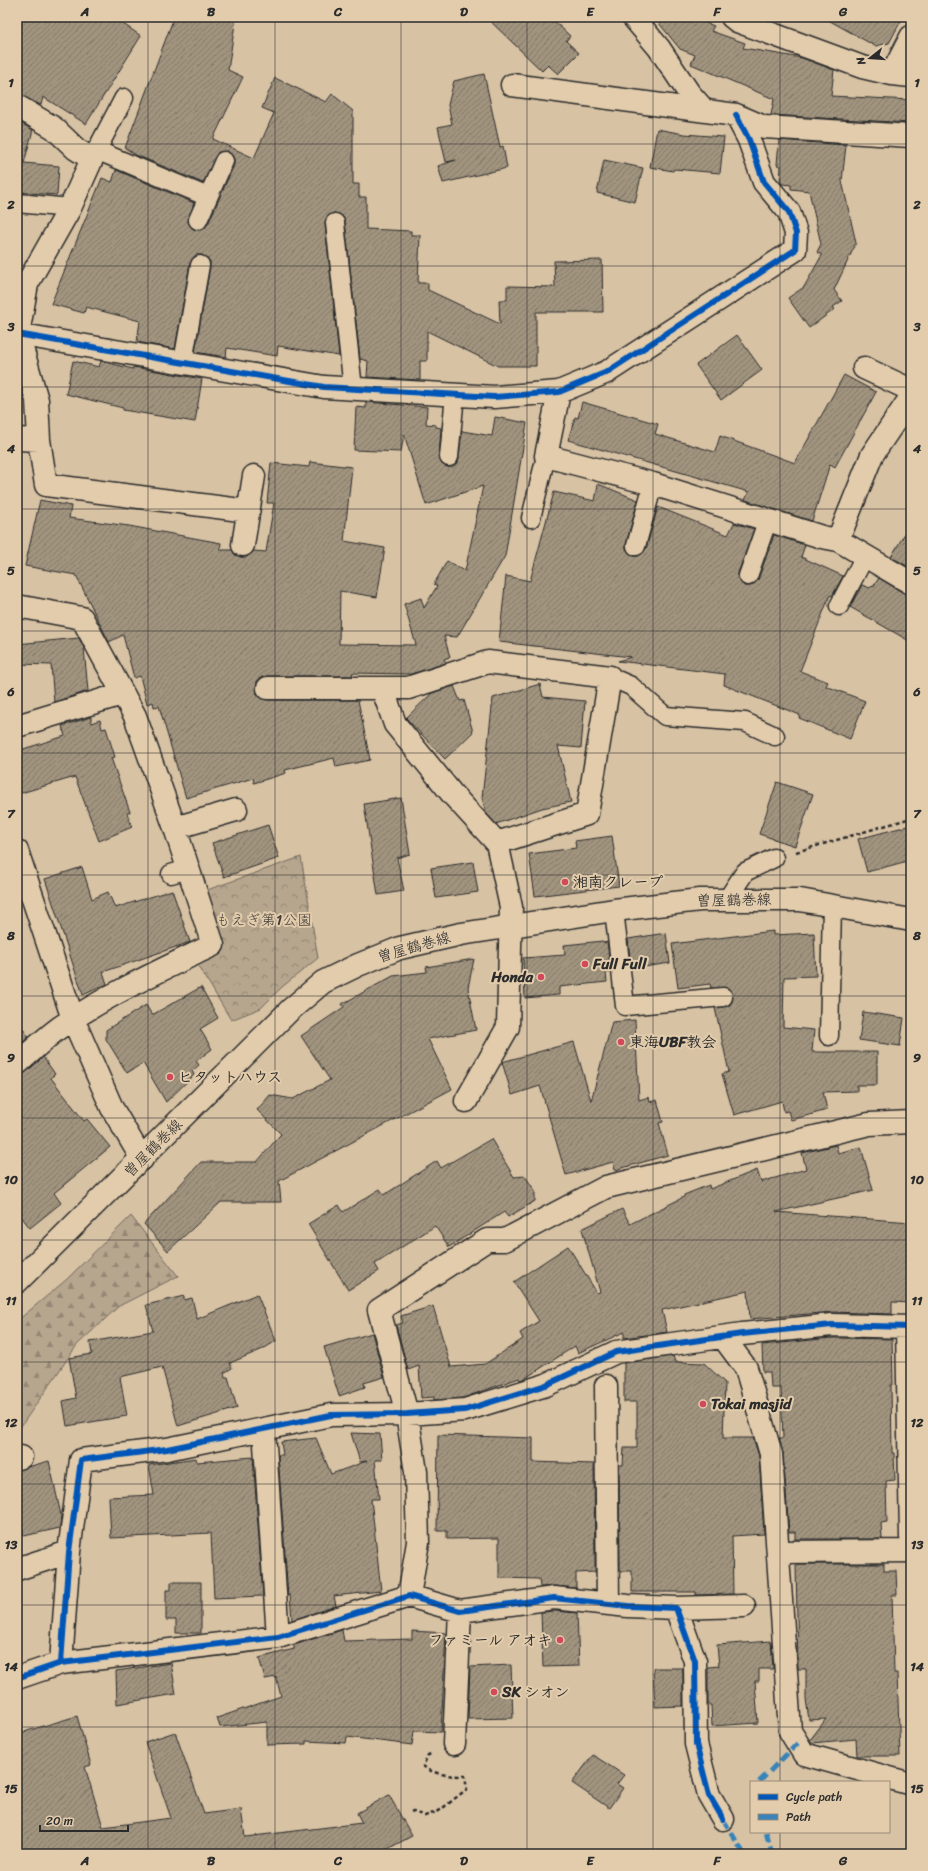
<svg xmlns="http://www.w3.org/2000/svg" width="928" height="1871" font-family="Sriracha,'Klee One',sans-serif">
<defs>
<pattern id="forest-firs" width="22" height="20" patternUnits="userSpaceOnUse"><rect width="22" height="20" fill="#b7a68e"/><path d="M5 1l3.5 6h-7zM16 11l3.5 6h-7z" fill="#958774"/></pattern>
<pattern id="park-crowns" width="20" height="18" patternUnits="userSpaceOnUse"><rect width="20" height="18" fill="#b7a68e"/><path d="M2 6a3 3 0 1 1 6 0M12 15a3 3 0 1 1 6 0" fill="none" stroke="#958774"/></pattern>
<pattern id="building-hatch" width="6" height="6" patternUnits="userSpaceOnUse"><rect width="6" height="6" fill="#a1947f"/><path d="M-1 1l2-2M0 6l6-6M5 7l2-2" fill="none" stroke="#837968"/></pattern>
</defs>
<rect width="100%" height="100%" fill="#d7c2a4"/>
<filter id="ink" filterUnits="userSpaceOnUse"><feTurbulence type="fractalNoise" baseFrequency=".025" numOctaves="2"/><feDisplacementMap in="SourceGraphic" scale="8" xChannelSelector="R" yChannelSelector="G"/><feConvolveMatrix kernelMatrix="1 2 1 2 8 2 1 2 1" color-interpolation-filters="sRGB"/></filter>
<g filter="url(#ink)">
<path fill="url(#forest-firs)" stroke="#71685c" d="M131 1216 178 1276 119 1306 77 1345 17 1432V1321L66 1280Z"/>
<path fill="url(#park-crowns)" stroke="#71685c" d="M301 857 318 958 282 987 261 1008 231 1020 197 963 224 950 207 890Z"/>
<path fill="url(#building-hatch)" stroke="#2b2b2b" d="M17 17H113L141 36 86 124 43 97 41 105 17 94Z
M174 17H236L228 70 243 77 213 139 254 158 274 113 262 108 275 78 326 102 332 94 353 111V184H359V197H366V229L411 231V235H420L418 283H428V290L500 324 499 300H507V286L555 287 554 261 602 260 603 312H536V366H498L427 331V361H420V380L367 377 368 361 360 359 345 222 343 217 334 213 329 215 325 224 339 356 278 346 277 356 227 348 226 357 195 352 210 267V261L202 255H196L190 263 175 349 137 342 140 321 86 307 84 313 51 304 102 178 112 182 116 170 194 203 188 222 193 229 199 230 204 229 208 224 234 165V159L232 155 228 151 218 152 203 183 136 155 125 148Z
M486 17H550L570 36 566 41 579 53 558 74 548 65 542 71Z
M654 17H691L714 26 711 31 745 43 743 48 802 58 834 70 831 96 911 100V123L771 115 774 99 691 64 695 55 680 49Z
M823 17H903L889 43 875 46Z
M484 74 500 147 503 146 507 168 443 183 438 166 456 160 446 162 438 127 452 124 448 105 454 81Z
M17 121 33 130 24 163 59 166 57 195 17 192Z
M657 129 684 134 724 137 720 173 674 169 673 171 650 167Z
M779 140 846 145 842 181 856 243 834 290 842 301 833 307 835 309 809 328 788 298 804 287 822 255 817 252 821 244 809 191 791 189V185L782 184 780 181 781 166 777 165Z
M604 160 643 168 635 202 597 193Z
M737 335 762 370 721 400 696 365Z
M73 361 99 367 101 361 133 369V367L202 379 195 422 123 410V408L66 394Z
M844 375 876 392 835 467 830 464 812 521 745 500 749 492 568 440 575 417 578 418 582 402 658 424 655 434 715 452 720 436 795 463Z
M366 402 427 407 426 424 436 425V427L441 428 439 456 443 465 448 467H453L458 463 462 431 492 436 495 417 527 423 505 556 457 637 444 636 450 657 444 659 446 663 411 674 352 673 353 676H268L262 677 257 681 256 688 257 694 261 699 268 700H358L370 760 336 767 334 758 285 770 286 773 254 783 253 778 186 798 159 706 154 707 153 702 147 704 140 676 134 678 123 635 109 642 76 575 25 566 40 500 71 506 69 518 129 526 221 543 220 550H232L235 555 241 557H247L254 551 266 552 274 503H267L271 463 309 467 310 462 352 467 344 541 385 548 377 597 340 591 339 644 416 645 404 604 421 598 424 608 437 586 434 584 447 561 465 571 483 486 426 505 404 434 401 452 354 450 356 407 366 408Z
M598 484 638 500 626 544V549L633 556H639L646 549 658 507 728 535 734 523 754 529 738 573V578L744 586H750L758 580 774 535 805 545 801 557 843 576 832 596 830 595 800 671 828 682 826 686 865 701 850 739 799 718 800 715 724 685 725 674 618 661 631 657 499 642 506 576 530 581 554 492 595 501Z
M911 523V568L891 557Z
M879 578 905 594 911 595V642L850 607 862 585 870 588 872 586 873 587Z
M79 638 84 648 88 691 54 702 51 665 17 664V644Z
M540 684 543 697 585 701 581 748 558 746 571 802 542 808 496 824 486 813 482 798 493 698Z
M454 686 460 701 464 700 473 732 445 759 406 718 432 693Z
M91 717V723L100 720 102 729 106 728 115 757 111 758 130 812 127 813 132 827 99 841 75 777 21 793 17 780V751L65 736 62 726Z
M777 782 813 794 795 846 759 834Z
M401 798 410 854 397 858 404 891 378 895 364 804Z
M268 825 279 858 224 877 212 843Z
M911 825V860L867 872 858 839Z
M612 836 619 886 535 896 529 854 576 848 575 841Z
M473 862 478 892 436 898 431 868Z
M82 867 92 899 108 892 115 908 172 890 190 942 103 972 107 984 83 995 45 879Z
M773 931V935L814 933 816 976 784 977 783 1027 814 1030 812 1052H877V1085H857V1091L823 1092 827 1110 791 1120 788 1111 784 1112 782 1101 734 1115 722 1074 729 1072 715 1008 729 1006 732 1002 733 996 728 988H711L710 984 678 988 672 944Z
M666 933 670 963 631 969 628 939Z
M603 941 604 943 607 942 611 972 606 973 607 982 559 987V995L525 998 523 958 565 955 564 945Z
M474 959 468 988 476 1030 428 1039 452 1089 279 1181 281 1202H221L168 1251 144 1224 201 1162H257L281 1134 257 1110 270 1095 293 1099 330 1080 301 1036 344 1007 342 1004 393 976 427 972 426 967Z
M201 987 218 1018 200 1029 212 1049 196 1061 199 1065 192 1071 194 1075 166 1102 143 1063 127 1073 106 1039V1030L146 1005 152 1015Z
M863 1012 904 1018 900 1046 859 1040Z
M635 1020 639 1100 649 1097 650 1102 657 1100 663 1122 659 1123 668 1155 615 1170 613 1162 566 1175 540 1086 512 1095 502 1062 574 1042 591 1101 612 1022Z
M17 1021 29 1037 17 1047Z
M43 1057 55 1074 51 1078 84 1121 87 1119 110 1147 54 1193 61 1203 30 1228 17 1211V1076L25 1073Z
M491 1139 514 1177 525 1176 535 1191V1201L508 1217 504 1212 449 1247 435 1226 375 1264 379 1271 348 1290 308 1224 339 1205 343 1212 380 1189 384 1195 437 1161 441 1168Z
M836 1145 838 1153 861 1147 873 1190 776 1212 911 1222V1303L892 1302V1314L832 1312 750 1319 748 1291 662 1310 667 1332 624 1338V1332L578 1353 575 1346 524 1379 520 1380 519 1378 463 1398 434 1400V1397L421 1398 419 1366 408 1370 396 1325 403 1323 401 1316 433 1306 451 1367 485 1364 523 1339 520 1333 539 1321 514 1282 568 1246 597 1293 600 1292 582 1229 622 1209 630 1224 684 1197V1195L709 1185 710 1189 757 1170 761 1182 806 1169 802 1153Z
M257 1294 276 1341 263 1349 230 1363 232 1368 224 1373 225 1377H228L237 1408 178 1426 162 1367 120 1377 127 1416 67 1426 63 1401 76 1398 69 1358 92 1354 90 1342 153 1331 146 1305 184 1296V1300L192 1298 197 1319Z
M372 1333 384 1377 364 1383 365 1387 339 1396 324 1347Z
M832 1338 892 1339 893 1385H891L892 1453H894L895 1480 886 1481 887 1522 881 1523 882 1539H795V1532H789L783 1453 779 1438H783L781 1388H771L770 1372H763L762 1345Z
M673 1356 675 1362 704 1363 725 1383 723 1438H753L759 1456 764 1534 732 1536 733 1594 696 1595V1592H632V1571H620L619 1465H623L624 1448H637V1402H624V1363Z
M351 1433 380 1434 382 1460H375L379 1499H371L381 1591 334 1596 336 1606 292 1620 290 1595 288 1596 278 1455H283L281 1442 316 1438 331 1474 367 1461 360 1462Z
M438 1435 533 1438V1462L594 1464 595 1572 576 1573V1588L555 1586 540 1587 539 1579 499 1578V1538L447 1539V1531H437Z
M253 1457 263 1596 214 1598 211 1533 111 1538 109 1497 154 1495 149 1465 196 1458 197 1462Z
M49 1461 61 1515 60 1528 24 1536 17 1507V1470Z
M796 1564H884V1571H896L897 1595H892L894 1673H897L900 1756H857L856 1739 812 1743 810 1740 826 1719 809 1720 806 1699V1669H798Z
M171 1582H201V1633H176V1620H166V1590H171Z
M554 1611 577 1613 579 1666 543 1667 541 1612Z
M342 1630 344 1641 412 1639V1631L446 1633 441 1732 414 1731 412 1745 347 1737 346 1743 306 1741V1744L267 1745V1722L220 1727 217 1718 281 1696 276 1677 265 1679 259 1658 294 1649V1645Z
M771 1641 773 1669H759V1681H755L758 1723 712 1726 711 1705H708V1667L719 1666 717 1645Z
M171 1663 176 1694 117 1704 116 1671Z
M511 1665 513 1718 468 1719 470 1667Z
M653 1668H683V1706L655 1707Z
M77 1716 91 1765 85 1767 103 1827 171 1818 145 1742 175 1732 204 1814 241 1809 245 1837 362 1823 357 1813 389 1795 412 1836 378 1854H17V1734Z
M593 1755 624 1775 617 1784 623 1788 609 1808 572 1783Z"/>
<g fill="none" stroke-linecap="round" stroke-linejoin="round">
<g stroke="#2b2b2b" stroke-width="21">
<path id="service" d="M96 150 208 197
M92 159 124 98
M17 203 70 208
M198 220 224 161
M335 223 353 389
M183 362 200 265
M449 457 455 395
M531 518 546 456
M636 546 653 484
M748 576 768 519
M839 606 865 556
M610 677 631 686 665 716 745 722 775 736
M171 874 188 869
M728 898 745 872 774 858
M614 910 625 1006 723 997
M829 1036 832 906"/>
</g>
<g stroke="#2b2b2b" stroke-width="25">
<path id="minor" d="M633 17 659 48 689 93 705 111
M732 17 737 21 862 67 892 74 911 76
M892 74 911 37
M512 85 736 115 764 127 911 136
M17 106 54 128 76 149 92 159 70 208 27 284 18 334 37 400 39 440 46 485 248 511
M17 334 324 387 494 397 559 392 607 372 795 250 796 233 789 212 764 182 749 140 736 115
M864 368 911 390
M559 392 546 456 653 484 822 537 838 540 911 583
M17 439 39 440
M838 540 872 455 911 397
M243 545 254 476
M17 606 82 618 135 716 175 828 213 945C161 970 107 995 59 1028 44 1039 31 1052 17 1064
M268 688H408L488 662 610 677 587 814 497 843
M383 690 395 724 453 795 497 843 511 907 508 1027 466 1101
M17 726 122 694
M175 828 236 810
M17 851 73 1019 112 1108 142 1159
M907 1327 911 1537
M723 1337 746 1368 771 1454 790 1731 804 1754 911 1784
M606 1386 608 1604
M264 1430 278 1637
M17 1458 21 1457
M778 1552 911 1551
M17 1569 69 1552
M409 1596 418 1542 416 1472 407 1414 379 1310 487 1240H505L606 1187 869 1124 911 1122
M676 1608 744 1606
M61 1663 69 1552 81 1460 167 1449 331 1415 407 1414 465 1410 546 1385 616 1352 742 1334 832 1325 911 1327
M17 1678 61 1663 278 1637 409 1596 460 1611 554 1598 628 1606 676 1608 695 1661 696 1744 709 1795 723 1819
M454 1744 460 1611"/>
</g>
<g stroke="#2b2b2b" stroke-width="25">
<path id="secondary" d="M17 1282 290 1010 323 982 358 965 400 948 461 934 614 910 700 900H800L911 920"/>
</g>
<path stroke="#2b2b2b" stroke-width="2.5" stroke-dasharray="4 3" stroke-linecap="butt" d="M796 852 911 818
M411 1811 425 1816 439 1811 467 1789 465 1776C451 1776 434 1775 423 1766L428 1755 431 1754"/>
<use href="#service" stroke="#e2ccac" stroke-width="18"/>
<use href="#minor" stroke="#e2ccac" stroke-width="22"/>
<use href="#secondary" stroke="#e2ccac" stroke-width="22"/>
<path stroke="#3983b8" stroke-width="5" stroke-dasharray="10 5" stroke-linecap="butt" d="M759 1782 798 1743
M723 1819 744 1854
M766 1832 772 1854"/>
<g stroke="#e2ccac" stroke-width="8">
<path id="cycleway" d="M17 334 324 387 494 397 559 392 607 372 795 250 796 233 789 212 764 182 749 140 736 115
M61 1663 69 1552 81 1460 167 1449 331 1415 407 1414 465 1410 546 1385 616 1352 742 1334 832 1325 911 1327
M17 1678 61 1663 278 1637 409 1596 460 1611 554 1598 628 1606 676 1608 695 1661 696 1744 709 1795 723 1819"/>
</g>
<use href="#cycleway" stroke="#0057b8" stroke-width="6"/>
</g>
</g>
<path fill="none" stroke="#2b2b2b" stroke-width="1" stroke-opacity="0.55" d="M148 17V1854M275 17V1854M401 17V1854M527 17V1854M653 17V1854M780 17V1782M17 144H911M17 266H911M17 387H911M17 509H911M17 631H911M17 753H911M17 875H911M17 996H911M17 1118H911M17 1240H911M17 1362H911M17 1484H911M17 1605H911M17 1727H911M780 1832V1854"/>
<g fill="#d1495b" stroke="#e2ccac" stroke-width="1.5">
<circle cx="565" cy="882" r="4"/>
<circle cx="585" cy="964" r="4"/>
<circle cx="541" cy="977" r="4"/>
<circle cx="621" cy="1042" r="4"/>
<circle cx="170" cy="1077" r="4"/>
<circle cx="703" cy="1404" r="4"/>
<circle cx="560" cy="1640" r="4"/>
<circle cx="494" cy="1692" r="4"/>
</g>
<g text-anchor="middle" stroke-width="4" stroke-linejoin="round" paint-order="stroke">
<g font-size="15" font-weight="bold" fill="#2b2b2b" stroke="#e2ccac" text-anchor="start">
<text x="573" y="887">湘南クレープ</text>
<text x="593" y="969">Full Full</text>
<text x="533" y="982" text-anchor="end">Honda</text>
<text x="629" y="1047">東海UBF教会</text>
<text x="178" y="1082">ヒタットハウス</text>
<text x="711" y="1409">Tokai masjid</text>
<text x="552" y="1645" text-anchor="end">ファミール アオキ</text>
<text x="502" y="1697">SK シオン</text>
</g>
<g font-size="15" fill="#2b2b2b" stroke="#e2ccac">
<text transform="translate(734 900) rotate(-1)" y="5">曽屋鶴巻線</text>
<text transform="translate(414 947) rotate(-16)" y="5">曽屋鶴巻線</text>
<text transform="translate(153 1148) rotate(-45)" y="5">曽屋鶴巻線</text>
</g>
<g font-size="15" fill="#403d3a" stroke="#e2ccac">
<text x="264" y="925">もえぎ第1公園</text>
</g>
</g>
<rect width="928" height="1871" fill="none" stroke="#e2ccac" stroke-width="44"/>
<rect x="750" y="1781" width="140" height="52" fill="#e2ccac" stroke="#998c78"/>
<rect x="758" y="1794" width="20" height="6" fill="#0057b8" stroke="#998c78"/>
<text x="786" y="1801" font-size="12" fill="#2b2b2b">Cycle path</text>
<rect x="758" y="1814" width="20" height="6" fill="#3983b8" stroke="#998c78"/>
<text x="786" y="1821" font-size="12" fill="#2b2b2b">Path</text>
<g transform="translate(870 58) rotate(253)" stroke="#e2ccac" stroke-width="3" paint-order="stroke">
<path d="M0-3L7 15L0 10L-7 15Z" fill="#2b2b2b"/>
<text y="-6" font-size="11" font-weight="bold" text-anchor="middle" fill="#2b2b2b">N</text>
</g>
<path d="M40 1825v6h88v-6" fill="none" stroke="#2b2b2b" stroke-width="2"/>
<text x="46" y="1825" font-size="12" fill="#2b2b2b" stroke="#e2ccac" stroke-width="3" paint-order="stroke">20 m</text>
<rect x="22" y="22" width="884" height="1827" fill="none" stroke="#2b2b2b" stroke-width="1.5"/>
<g font-size="13" text-anchor="middle" font-weight="bold" fill="#2b2b2b">
<text x="85" y="16">A</text>
<text x="211" y="16">B</text>
<text x="338" y="16">C</text>
<text x="464" y="16">D</text>
<text x="590" y="16">E</text>
<text x="717" y="16">F</text>
<text x="843" y="16">G</text>
<text x="11" y="87">1</text>
<text x="917" y="87">1</text>
<text x="11" y="209">2</text>
<text x="917" y="209">2</text>
<text x="11" y="331">3</text>
<text x="917" y="331">3</text>
<text x="11" y="453">4</text>
<text x="917" y="453">4</text>
<text x="11" y="575">5</text>
<text x="917" y="575">5</text>
<text x="11" y="696">6</text>
<text x="917" y="696">6</text>
<text x="11" y="818">7</text>
<text x="917" y="818">7</text>
<text x="11" y="940">8</text>
<text x="917" y="940">8</text>
<text x="11" y="1062">9</text>
<text x="917" y="1062">9</text>
<text x="11" y="1184">10</text>
<text x="917" y="1184">10</text>
<text x="11" y="1305">11</text>
<text x="917" y="1305">11</text>
<text x="11" y="1427">12</text>
<text x="917" y="1427">12</text>
<text x="11" y="1549">13</text>
<text x="917" y="1549">13</text>
<text x="11" y="1671">14</text>
<text x="917" y="1671">14</text>
<text x="11" y="1793">15</text>
<text x="917" y="1793">15</text>
<text x="85" y="1865">A</text>
<text x="211" y="1865">B</text>
<text x="338" y="1865">C</text>
<text x="464" y="1865">D</text>
<text x="590" y="1865">E</text>
<text x="717" y="1865">F</text>
<text x="843" y="1865">G</text>
</g>
</svg>
